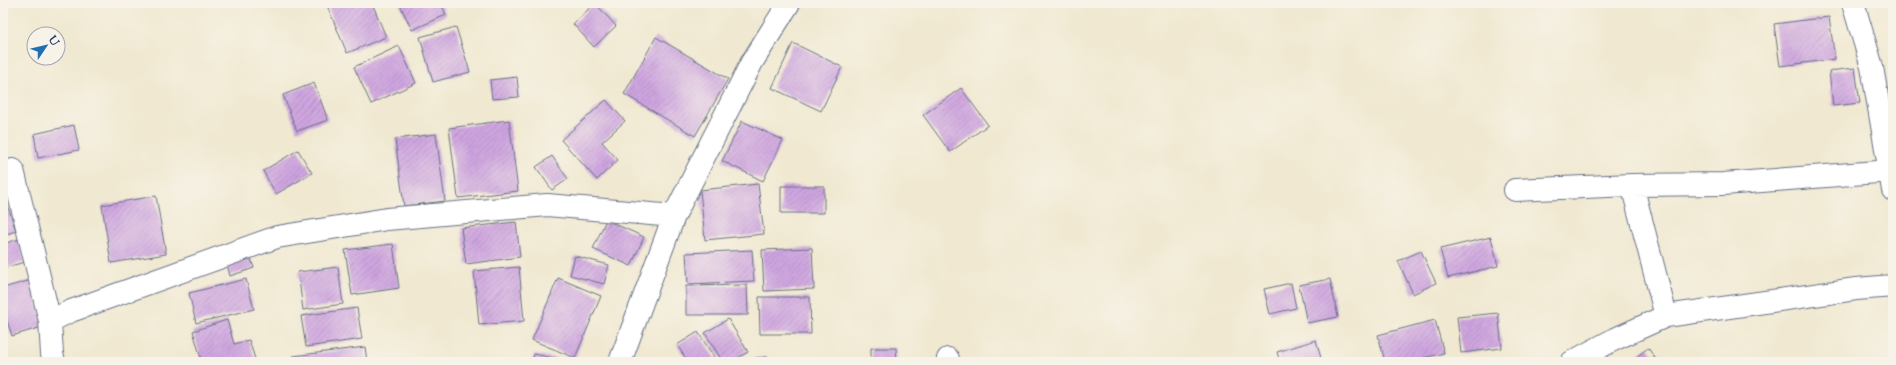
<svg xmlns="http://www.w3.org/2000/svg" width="1896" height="365" font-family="'Sorts Mill Goudy',serif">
<defs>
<pattern id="building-hatch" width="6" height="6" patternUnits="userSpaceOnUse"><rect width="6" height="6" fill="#cfa5e0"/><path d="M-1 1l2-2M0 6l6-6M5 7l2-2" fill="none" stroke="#a787b9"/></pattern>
</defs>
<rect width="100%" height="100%" fill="#f7f3e8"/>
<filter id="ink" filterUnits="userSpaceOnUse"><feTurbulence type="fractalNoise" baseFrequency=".025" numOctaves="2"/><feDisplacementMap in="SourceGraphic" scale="8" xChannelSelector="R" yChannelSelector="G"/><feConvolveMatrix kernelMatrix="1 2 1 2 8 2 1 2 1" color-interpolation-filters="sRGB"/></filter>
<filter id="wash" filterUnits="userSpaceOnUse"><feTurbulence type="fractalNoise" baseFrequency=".012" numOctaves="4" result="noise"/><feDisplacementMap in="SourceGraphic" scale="16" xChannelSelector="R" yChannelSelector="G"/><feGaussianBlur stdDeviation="0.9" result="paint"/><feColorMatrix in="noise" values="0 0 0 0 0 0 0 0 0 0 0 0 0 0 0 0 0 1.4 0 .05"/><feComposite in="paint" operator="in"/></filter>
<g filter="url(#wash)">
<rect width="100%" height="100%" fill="#f0e8d0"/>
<g id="blocks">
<path fill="url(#building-hatch)" d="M326 3H372L386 37 347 53Z
M399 3H441L446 15 412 30Z
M595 3 616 26 594 47 573 24Z
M1829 17 1835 59 1780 66 1774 24Z
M456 27 470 72 433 82 420 37Z
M656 37 728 79 695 136 624 94Z
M793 43 842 67 821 111 772 88Z
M399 46 416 83 371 104 354 67Z
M1855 68 1860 103 1833 106 1829 71Z
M517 77 519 97 492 99 490 80Z
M314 83 328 120 297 131 283 95Z
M961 88 988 125 950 152 923 115Z
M606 100 625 121 602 142 618 160 597 180 561 140Z
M509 120 518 191 458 198 449 128Z
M742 121 783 140 763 181 722 161Z
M74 125 79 150 38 158 34 134Z
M436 134 445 201 404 206 395 139Z
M298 150 312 173 276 194 263 171Z
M552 156 568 179 552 190 536 167Z
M758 184 764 234 705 240 700 190Z
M781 186H824V213H781Z
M3 192 16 231 3 235Z
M156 196 166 254 111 263 102 205Z
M606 220 644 237 631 266 593 249Z
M516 222 520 257 466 264 461 228Z
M1491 237 1498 266 1448 278 1440 249Z
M19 239 25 262 3 268V244Z
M393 244 399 288 352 295 345 250Z
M812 248 814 289 764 291 762 250Z
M752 250 754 281 688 284 686 253Z
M1421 251 1436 283 1413 294 1398 261Z
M249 253 254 268 230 276 226 260Z
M575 256 609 265 604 284 570 275Z
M338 267 343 304 303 310 298 272Z
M519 267 524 321 479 325 474 271Z
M558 278 601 296 575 358 532 340Z
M246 279 254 309 196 323 189 293Z
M1330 279 1338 317 1307 323 1299 285Z
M31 280 45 326 12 336 3 308V288Z
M1291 283 1296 308 1270 314 1264 289Z
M747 285 748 315H686V286Z
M759 297H810L811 334H760Z
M357 308 362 339 306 347 301 316Z
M1498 313 1502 348 1461 353 1457 317Z
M728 319 748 352 731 362H723L705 333Z
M227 320 234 344 249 340 256 362H202L193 331Z
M1435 320 1444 353 1406 362H1385L1378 335Z
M698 332 717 362H688L677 345Z
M1316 340 1322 362H1280L1277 352Z
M365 347 367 362H294L293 356Z
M871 348H896L897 362H871Z
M1648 348 1658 362H1629Z
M534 354 568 361V362H532Z
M767 357 768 362H749V359Z"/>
</g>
</g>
<g filter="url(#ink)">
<use href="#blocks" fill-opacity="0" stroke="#667086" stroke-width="1"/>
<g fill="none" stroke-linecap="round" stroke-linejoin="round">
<g stroke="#667086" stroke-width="24">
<path id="street" d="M1853 3 1872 67 1893 190
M13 170 50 321
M1632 185 1666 316
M1515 190 1632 185 1723 184 1890 171
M54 362 52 354 50 321 71 311 277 237 387 219 547 205 674 216
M620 362 674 216 752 62 789 3
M948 362V359
M1572 362 1613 340 1666 316 1856 289 1893 286"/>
</g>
<use href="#street" stroke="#fff" stroke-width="22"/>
</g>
</g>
<rect width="1896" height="365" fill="none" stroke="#f7f3e8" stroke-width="16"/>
<g transform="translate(46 46) rotate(55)"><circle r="19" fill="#f7f3e8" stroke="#9fa5b1"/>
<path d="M0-3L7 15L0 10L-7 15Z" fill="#1f6fb2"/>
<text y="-6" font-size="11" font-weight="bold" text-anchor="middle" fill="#1b2f5e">U</text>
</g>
</svg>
